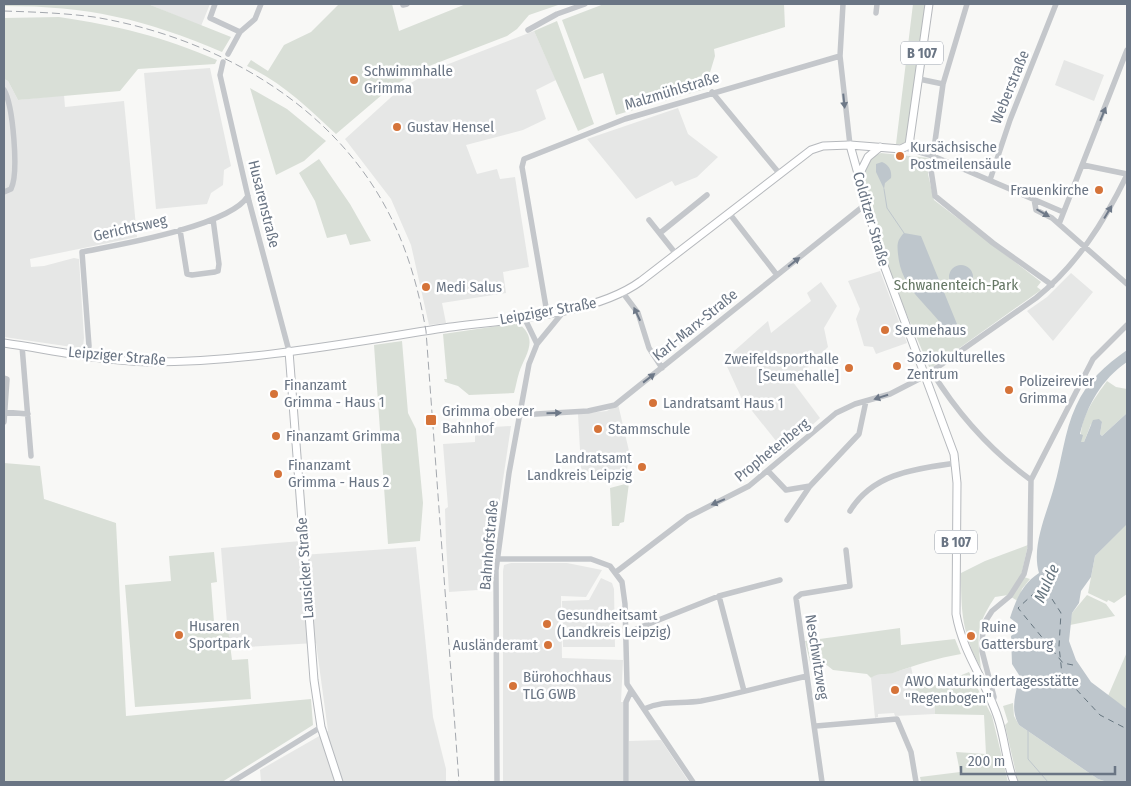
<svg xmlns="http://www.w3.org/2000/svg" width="1131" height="786" font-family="'Fira Sans Condensed',sans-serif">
<rect width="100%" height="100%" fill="#f8f8f6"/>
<path fill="#e6e7e6" d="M148 4H210L201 26Z
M534 31 556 80 536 90 546 119 523 130 466 145 477 174 497 169 500 179 515 177 529 267 503 272 506 293 442 303 446 323 429 325 411 245 391 199 345 139 399 90 433 70Z
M1064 60 1104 75 1094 101 1055 85Z
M210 68 231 166 224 170 223 185 211 193 207 204 156 209 144 73Z
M4 79 8 81 18 100 64 95 65 107 124 101 137 237 30 259 31 267 44 266 74 258 79 259 84 338 83 347 79 348 4 337Z
M678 108 688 134 718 157 697 177 675 186 672 181 636 199 587 139Z
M880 271 907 343 876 354 873 347 864 346 856 319 860 309 848 281Z
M1071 273 1093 292 1053 341 1027 311 1047 297Z
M821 282 837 306 824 328 828 347 793 382 820 418 784 451 741 397 724 360 768 321 771 333 811 301 807 293Z
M618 404 629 451 627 471 588 480 585 478 581 468 578 414 607 411Z
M511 426 490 567 492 589 449 592 446 543 445 509 448 507 443 444 475 442V428Z
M301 541 302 555 416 547 433 717 446 769V782H261L260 770 328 731 316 643 229 648 221 548Z
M511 563H567L602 570 586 597 561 596 562 658 623 660 621 702H626V782H503V571L504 565Z
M601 578 612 583 614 589 615 647H563L562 601 589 600Z
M911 667 917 693H934L935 714 895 716 894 713 878 714V717L875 718 871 678 876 674 892 673Z
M661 740 689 782H629V741Z"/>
<path fill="#d9dfd7" d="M4 4H148L231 37 222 52C145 19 88 6 4 6Z
M339 4H392L399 31 466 4H561L529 15 517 29 507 36 424 68 390 88 336 134C308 108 282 82 247 66L251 60 268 71 284 45 311 32Z
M604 4H784L785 27 714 49 715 56 705 89 616 115 603 73 584 79 562 20Z
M913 4H925L908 139 903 144H896Z
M59 17C119 26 161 36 217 60L215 64 138 69 120 91 18 100 8 81 4 79V18Z
M557 21 594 124 578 131 534 31Z
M250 88 287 109 326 141 304 161 276 175Z
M881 153 929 158 928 174 934 200 1041 282 1037 287 1041 290 930 369C913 327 860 214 865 173 865 168 869 163 870 158Z
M319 159 350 204 371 241 350 245 346 234 327 238 315 201 299 173Z
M518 323C540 340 525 354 519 373 517 379 516 386 514 393L469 395 458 386 445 382 444 379H447L443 334Z
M402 341 408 413 416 429 423 503 420 541 388 544 374 345Z
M1107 381 1116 387 1127 389V413L1102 436 1100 434 1102 422 1091 424 1084 442H1081C1079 418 1094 399 1107 381Z
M4 463 40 466 44 499 116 523 126 716 311 699 313 725 222 782H4Z
M629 483 624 522 620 523 619 526H612L610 488Z
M1126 524 1127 594 1114 603 1108 600 1107 602 1088 593 1095 556Z
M1028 545 1021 576 1030 579 1022 589 1019 602 1008 595 995 597C976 626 977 635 981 668 962 634 961 612 961 573L985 561Z
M214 552 217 582 211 583 214 622 227 621 232 660 248 659 251 699 135 707 125 585 171 581 169 556Z
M1087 595 1106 604 1115 616 1070 625 1072 613Z
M900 628 901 645 955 639 961 654C937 658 916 665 893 673 886 675 878 672 871 678L867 674 833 670 824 663 811 666 805 641Z
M1127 652V709L1108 696Z
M969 672 992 716 1008 782H921L920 777 960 772 956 752 986 754 984 715 935 714 934 693H917L915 687 937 685Z
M1013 703 1014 716 1019 725 1098 779 1107 782H1018L1005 725 1008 722 1003 706Z"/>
<path fill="#bec6cc" d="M882 162C889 165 892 170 891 178L885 183 884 189 876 172V164Z
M904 233 921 236 957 324 945 329C927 303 901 289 898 254 897 245 897 240 904 233Z
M949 277a12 12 0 1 1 24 0a12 12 0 1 1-24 0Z
M1127 350V362C1102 379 1087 405 1080 434L1083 435 1081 442H1084L1093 420 1099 419 1102 422 1100 434 1102 436 1127 413V524L1095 556 1091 577 1081 591 1079 603 1072 613 1069 641 1076 660 1091 682 1127 709V782H1107L1098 779 1019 725C1009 708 1017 693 1019 675L1012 664 1011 636 1016 632 1018 624 1010 618C1016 600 1022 584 1039 573 1031 546 1047 513 1054 487 1062 460 1064 432 1076 406 1087 381 1106 365 1127 350Z"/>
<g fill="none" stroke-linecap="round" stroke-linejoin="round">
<path stroke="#bec6cc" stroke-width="1" d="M884 189 887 208 904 233
M1028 731V759L1048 782"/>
<path stroke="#66757f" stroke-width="1" stroke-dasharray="6 5" stroke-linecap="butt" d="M1073 665 1063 663 1018 608 1043 585 1061 613 1059 646 1062 674 1100 715 1127 729"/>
<g stroke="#b6b9bd" stroke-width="9">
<path id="major" d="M850 145 882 260 954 454 957 483 956 614C963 654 986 681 998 718 1005 739 1006 762 1014 782
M859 175 868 157 880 147
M4 343C52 350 101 361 150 362 246 362 342 344 437 329 497 320 592 317 641 281L811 150 823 146 850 145 901 149 909 145 929 4
M289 351 314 680 321 727 339 782"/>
</g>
<path stroke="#c4c7cb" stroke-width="5.5" d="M215 4 210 18 240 32
M843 4 840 56 850 145
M967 4 943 84 931 170 935 196 993 243 1052 285
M403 5 407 4
M876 13 877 4
M528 30 557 14 585 4
M228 54 240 32 255 19 261 4
M223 62 220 75 249 201 289 351
M919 79 943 84
M4 90C13 105 19 173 11 189L4 192
M712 92 779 173
M906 148 933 156 1063 212
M1083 165 1127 174
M990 180 1010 120 1056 4
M1034 199 1036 210 1052 218 1127 284
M729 213 777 275
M649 220 676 254
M1059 224 1127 50
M180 230 187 274 192 275 215 272 218 271 219 264 213 219
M660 233 707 195
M623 293 638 313 649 348 662 368
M547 313 522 167 524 159 625 119 840 56
M524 317 537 344
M22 346 31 456
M87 356 89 346 82 252C118 245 230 226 248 196
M932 372C958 414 991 451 1031 480
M4 378 7 379 4 422
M4 412 28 414
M519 415 588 411 615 405 866 204
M768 471 786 490 810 486
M850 511C873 473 915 469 956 463
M787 520 810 486 859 434 866 401
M497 559H591L610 566 622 582 625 604 627 684 693 782
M616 572 688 517 749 486 836 413 855 404 890 394 925 376 1036 298C1077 265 1104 222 1127 175
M719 596 744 691
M626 633 719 596 780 580
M992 705 994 697 982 651 983 625 992 611 1010 596 1024 574 1030 549 1031 480 1093 359 1127 325
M644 709C663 700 681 704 701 701 737 694 772 684 807 676
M816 726 897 719 911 752 916 782
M232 782 321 727
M497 782 496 570 509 473 529 364 537 344 564 311
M626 782V702L631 691
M822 782 796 598 801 594 850 586 846 550"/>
<use href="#major" stroke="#fff" stroke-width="7"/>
<path stroke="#a4a8ae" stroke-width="1" stroke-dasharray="8 4" stroke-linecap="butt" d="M4 11C34 12 64 13 94 17 208 36 322 97 381 199 405 240 418 285 426 331L459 782"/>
</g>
<defs><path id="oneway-solid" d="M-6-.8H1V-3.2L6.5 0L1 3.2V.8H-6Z" transform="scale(1.25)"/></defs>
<g fill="#6e7988">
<use href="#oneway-solid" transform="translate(844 101) rotate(84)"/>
<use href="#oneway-solid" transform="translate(1103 114) rotate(-68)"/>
<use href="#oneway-solid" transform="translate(1108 212) rotate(-59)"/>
<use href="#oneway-solid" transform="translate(1043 213) rotate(30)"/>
<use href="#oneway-solid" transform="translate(794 262) rotate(-39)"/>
<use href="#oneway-solid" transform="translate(637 314) rotate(-115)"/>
<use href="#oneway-solid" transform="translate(649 378) rotate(-38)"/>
<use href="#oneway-solid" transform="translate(881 397) rotate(162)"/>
<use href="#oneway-solid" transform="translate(554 413) rotate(-2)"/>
<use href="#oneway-solid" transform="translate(718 502) rotate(157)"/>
</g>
<g fill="#d57339" stroke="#fff" stroke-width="2">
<circle cx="354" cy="80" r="5"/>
<circle cx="397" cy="127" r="5"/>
<circle cx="900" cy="156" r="5"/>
<circle cx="1099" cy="190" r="5"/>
<circle cx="426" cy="287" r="5"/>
<circle cx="885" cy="330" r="5"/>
<circle cx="897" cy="366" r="5"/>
<circle cx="849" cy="368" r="5"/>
<circle cx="1009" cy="390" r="5"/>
<circle cx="274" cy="394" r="5"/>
<circle cx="653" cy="403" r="5"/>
<rect x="425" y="414" width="12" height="12" rx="2.5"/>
<circle cx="598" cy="429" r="5"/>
<circle cx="276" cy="436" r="5"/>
<circle cx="642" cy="467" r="5"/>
<circle cx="278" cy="474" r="5"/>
<circle cx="547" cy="624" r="5"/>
<circle cx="179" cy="635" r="5"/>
<circle cx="971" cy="636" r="5"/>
<circle cx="548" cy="645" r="5"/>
<circle cx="513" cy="686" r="5"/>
<circle cx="895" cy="690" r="5"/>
</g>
<g text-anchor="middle" stroke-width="5" stroke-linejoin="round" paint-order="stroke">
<g fill="#fff" stroke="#979ea9" stroke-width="1">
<rect x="901" y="41.5" width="42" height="23" rx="4"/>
<rect x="935" y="530.5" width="42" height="23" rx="4"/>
</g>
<g font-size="14" font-weight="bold" fill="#6a7584">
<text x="922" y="58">B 107</text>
<text x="956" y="547">B 107</text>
</g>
<g font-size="15" fill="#6a7584" stroke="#fff" text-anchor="start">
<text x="364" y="76">Schwimmhalle<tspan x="364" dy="17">Grimma</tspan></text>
<text x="407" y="132">Gustav Hensel</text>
<text x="910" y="152">Kursächsische<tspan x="910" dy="17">Postmeilensäule</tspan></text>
<text x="1089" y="195" text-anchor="end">Frauenkirche</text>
<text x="436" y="292">Medi Salus</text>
<text x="895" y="335">Seumehaus</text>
<text x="907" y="362">Soziokulturelles<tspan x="907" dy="17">Zentrum</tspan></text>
<text x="839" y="364" text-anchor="end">Zweifeldsporthalle<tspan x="839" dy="17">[Seumehalle]</tspan></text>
<text x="1019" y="386">Polizeirevier<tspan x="1019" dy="17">Grimma</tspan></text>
<text x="284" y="390">Finanzamt<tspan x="284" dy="17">Grimma - Haus 1</tspan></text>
<text x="663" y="408">Landratsamt Haus 1</text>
<text x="442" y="416">Grimma oberer<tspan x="442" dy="17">Bahnhof</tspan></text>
<text x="608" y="434">Stammschule</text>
<text x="286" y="441">Finanzamt Grimma</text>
<text x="632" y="463" text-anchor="end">Landratsamt<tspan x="632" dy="17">Landkreis Leipzig</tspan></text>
<text x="288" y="470">Finanzamt<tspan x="288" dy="17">Grimma - Haus 2</tspan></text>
<text x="557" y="620">Gesundheitsamt<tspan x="557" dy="17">(Landkreis Leipzig)</tspan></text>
<text x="189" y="631">Husaren<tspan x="189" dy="17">Sportpark</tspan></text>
<text x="981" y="632">Ruine<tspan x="981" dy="17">Gattersburg</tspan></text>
<text x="538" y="650" text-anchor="end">Ausländeramt</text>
<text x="523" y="682">Bürohochhaus<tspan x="523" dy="17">TLG GWB</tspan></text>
<text x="905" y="686">AWO Naturkindertagesstätte<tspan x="905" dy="17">"Regenbogen"</tspan></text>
</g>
<g font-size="15" fill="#6a7584" stroke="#fff">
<text transform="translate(1010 87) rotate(-68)" y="5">Weberstraße</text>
<text transform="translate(672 91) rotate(-17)" y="5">Malzmühlstraße</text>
<text transform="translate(264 204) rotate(76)" y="5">Husarenstraße</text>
<text transform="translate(871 219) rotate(74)" y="5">Colditzer Straße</text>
<text transform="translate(130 228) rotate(-13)" y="5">Gerichtsweg</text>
<text transform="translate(548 311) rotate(-10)" y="5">Leipziger Straße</text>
<text transform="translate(695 325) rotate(-39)" y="5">Karl-Marx-Straße</text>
<text transform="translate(117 356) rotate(5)" y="5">Leipziger Straße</text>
<text transform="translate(772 450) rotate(-39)" y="5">Prophetenberg</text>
<text transform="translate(489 545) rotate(-85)" y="5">Bahnhofstraße</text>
<text transform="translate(305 568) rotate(-94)" y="5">Lausicker Straße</text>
<text transform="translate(817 657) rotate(81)" y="5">Neschwitzweg</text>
</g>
<g font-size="15" fill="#657764" stroke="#fff">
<text x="956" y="290">Schwanenteich-Park</text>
</g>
<g font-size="16" font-style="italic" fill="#66757f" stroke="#fff">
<text transform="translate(1046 583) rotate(-66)" y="6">Mulde</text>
</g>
</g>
<rect width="1131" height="786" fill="none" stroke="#6a7584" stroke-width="10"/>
<path d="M961 766v8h154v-8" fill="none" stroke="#6a7584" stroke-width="2.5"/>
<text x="968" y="766" font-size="15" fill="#6a7584" stroke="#ffffff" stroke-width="4" paint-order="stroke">200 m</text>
</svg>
